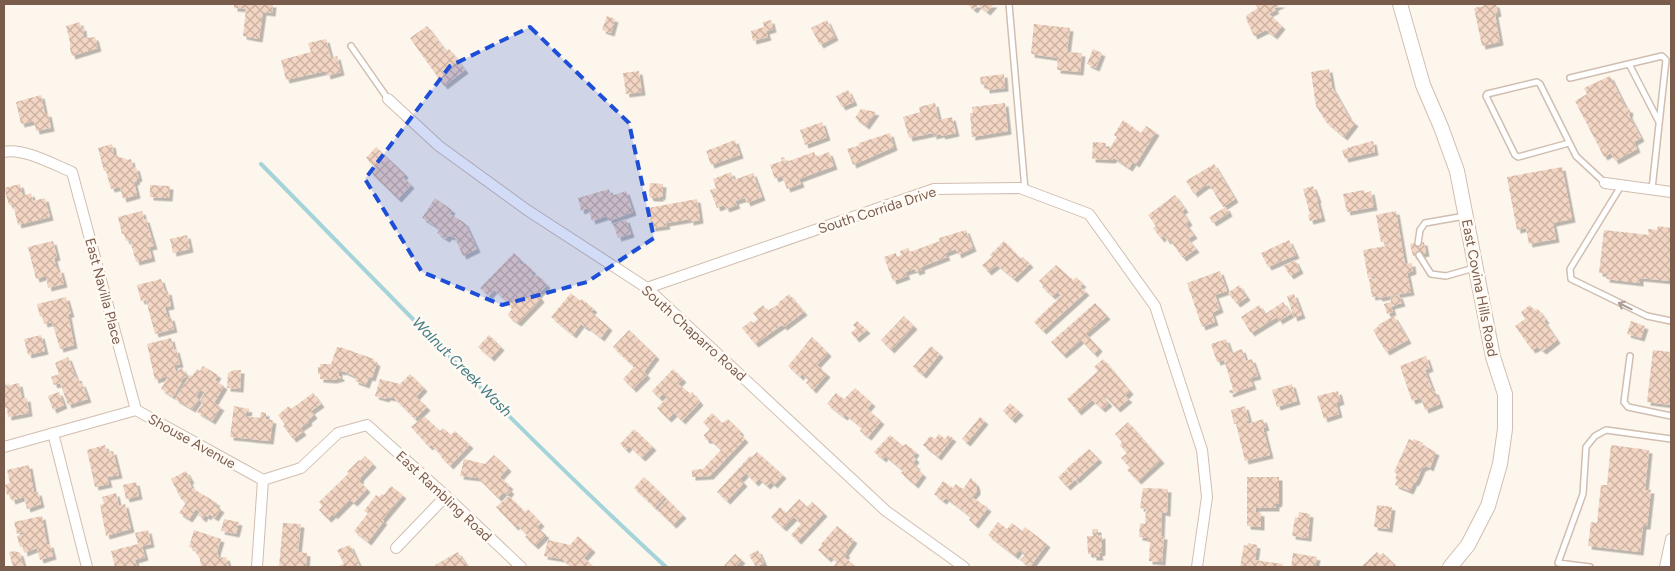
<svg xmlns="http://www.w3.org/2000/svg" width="1675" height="571" font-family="Figtree,sans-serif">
<defs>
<pattern id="building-cross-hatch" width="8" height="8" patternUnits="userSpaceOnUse" patternTransform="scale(1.25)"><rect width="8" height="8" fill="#f3d5c3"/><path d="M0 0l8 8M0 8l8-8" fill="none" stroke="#cab0a1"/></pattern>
<filter id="shadow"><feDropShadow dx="3.5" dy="3.5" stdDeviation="0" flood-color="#0004"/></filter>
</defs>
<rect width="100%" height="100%" fill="#fdf6ec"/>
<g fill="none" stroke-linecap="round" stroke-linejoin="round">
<path stroke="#a5d3da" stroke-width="4" d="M261 164C395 300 526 438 666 567"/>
</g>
<path fill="url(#building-cross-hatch)" filter="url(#shadow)" d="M234 4H273L272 13 263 12 259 39 243 36 246 9 234 8Z
M967 4H994L987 12 978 5 974 10Z
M1255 4H1282L1274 8 1276 10 1269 14 1282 26 1274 36 1266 30 1254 36 1246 19 1247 15 1258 8Z
M1483 4H1496L1498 13 1495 14 1500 42 1482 46 1474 8 1484 6Z
M607 16 615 19 611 33 602 30Z
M771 20 773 29 766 31 768 37 753 41 751 31 764 27 763 22Z
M827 20 835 37 820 45 811 28Z
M80 22 81 28 83 27 84 38 95 37 98 48 72 56 70 49V42L66 26Z
M1034 24 1070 28 1067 52 1082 53 1080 72 1057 70 1058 58 1031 54Z
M427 26 446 51 449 49 465 70 444 86 410 38Z
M326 39 331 58 337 56 341 72 327 76 326 71 286 80 281 60 311 52 308 43Z
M1093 49 1102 53 1096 68 1087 64Z
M1329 69 1332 87 1350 119 1355 123 1344 137 1326 122 1316 106 1311 72Z
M639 71 642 92 626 94 623 73Z
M1004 74 1005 88 986 90V84L981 85 980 77Z
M1610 76 1626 108 1630 110 1629 115 1641 138 1634 142 1637 149 1615 161 1611 153 1604 157 1575 101 1587 94 1584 88Z
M848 90 854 102 842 107 836 96Z
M41 95 45 114 48 113 51 128 36 131 34 121 21 124 16 102Z
M935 103 939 120 952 117 956 133 942 136 941 134 933 136V133L909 138 903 117 920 112 919 107Z
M1005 103 1008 131 972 137 970 113H973L972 107Z
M861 109 876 112 866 126 855 118Z
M1123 120 1141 133 1146 126 1156 132 1136 164 1133 162 1129 168 1114 158 1112 160 1092 159 1093 142 1106 143 1105 148H1110L1117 137 1114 135Z
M822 122 827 137 805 145 800 130Z
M890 133 894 147 853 165 847 149 858 146 859 143Z
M735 140 740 155 711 165 706 151Z
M1373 141 1375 152 1345 159 1342 150 1348 149 1347 148Z
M112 144 114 155 128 160 131 159 133 168 136 167 139 178 136 179 137 181 134 182 137 195 123 199 120 187 111 189 106 171H104L98 148Z
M376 147 405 174 403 177 411 185 398 199 370 172 375 167 366 158Z
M814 152 816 157 829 152 834 166 799 179 801 184 787 189 782 176 775 179 770 165 782 161 781 158 784 157 786 162Z
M1214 164 1235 199 1223 207 1210 186 1206 185 1194 194 1186 181Z
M1562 167 1572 219 1553 223 1556 239 1529 244 1526 228 1517 230 1507 177Z
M731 172 734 180 753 173 762 197 747 203 745 198 735 201 737 205 726 209 724 205 717 208 710 190 716 188 713 179Z
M650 183 663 184 662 197 660 196V198H651L649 196Z
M20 184 23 196 31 193 33 201 45 198 50 217 18 225 13 205H9L4 188Z
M150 185 170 186 169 198 150 197Z
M1313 186 1318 199 1317 200 1322 218 1310 221 1308 215 1310 214 1303 189Z
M609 189 611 196 626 191 633 212 609 221 607 216 592 221 588 208 581 211 578 198Z
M1364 190 1365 193 1371 191 1374 207 1347 212 1343 194Z
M1175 195 1185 209 1182 211 1189 222 1186 224 1194 235 1188 239 1196 249 1183 258 1169 239 1167 241 1164 236 1161 239 1153 228 1156 226 1148 215Z
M435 198 452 210 450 214 465 223 477 249 463 256 455 238 449 236 446 239 437 233 440 229 422 218Z
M697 199 700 220 690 222V219L666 223 667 226 652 228 648 208Z
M1226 207 1229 213 1213 223 1209 217Z
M142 211 144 219H146L154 246 149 247 152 258 136 262 130 240 126 241 124 234H122L118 217Z
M1396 211 1405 264 1412 263 1413 271 1407 273 1411 292 1379 298 1378 296 1372 297 1369 279 1375 278V276L1368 278 1363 250 1386 246 1385 241 1381 242 1376 215Z
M626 219 631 234 618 238 613 224Z
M1658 226 1671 228V281L1640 278V283L1606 279 1607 275 1609 274 1599 273 1604 230 1649 235 1648 229 1657 230Z
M966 230 973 248 958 255 956 249 945 253 947 257 921 267 922 270 916 272 915 269 905 272 907 276 893 281 884 257 896 253 897 257 901 255 900 251 908 248 910 252 940 241 939 238Z
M187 235 190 249 173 253 170 239Z
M1289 240 1296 255 1268 267 1261 253Z
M53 241 57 257 54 258 57 270 60 269 64 284 48 288 46 276 36 279 28 247Z
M1004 241 1021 259 1023 257 1030 264 1014 279 997 265 988 272 982 265 992 257 990 255Z
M1424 242 1426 253 1413 256 1410 244Z
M514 253 521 260 519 262 522 265 525 263 533 271 531 273 535 277 538 275 547 285 538 295 541 299 518 323 509 317 508 314 512 309 509 305 508 303 494 290 489 296 480 288Z
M1295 260 1300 270 1290 276 1284 266Z
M1056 265 1073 280 1076 277 1083 284 1080 286 1086 292 1043 331 1034 322 1061 296 1057 292 1052 296 1042 287 1044 286 1039 281Z
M1220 271 1227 291 1215 295 1220 309 1212 313 1215 322 1202 327 1187 283Z
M161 279 165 292 168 291 171 306 165 307 168 318 171 317 174 329 155 334 146 300 141 301 137 285Z
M1239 285 1247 297 1237 304 1228 293Z
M571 293 580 301 582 299 594 309 591 312 609 327 601 338 587 327 586 328 581 324 573 335 551 317Z
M789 294 804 312 784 327 782 325 755 344 742 328 751 321 753 323 758 319 753 313 763 305 767 311 779 304 778 303Z
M1294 294 1302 315 1294 318 1287 296Z
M1399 295 1402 303 1391 306 1393 312 1387 314 1384 304 1391 302 1390 297Z
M66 297 71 314H68L74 345 60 349 52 322 44 324 42 316 40 317 37 304Z
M1283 302 1291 314 1279 321 1277 317 1251 333 1241 317 1259 305 1265 314Z
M1095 303 1107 316 1086 334 1099 348 1094 354 1081 340 1063 355 1051 342Z
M1530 305 1534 310 1538 309 1546 320 1544 321 1557 340 1543 351 1538 347 1532 350 1515 326 1525 319 1521 312Z
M904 316 914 326 891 350 881 340Z
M1394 316 1408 340 1386 352 1373 330 1379 326 1378 325Z
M857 321 867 330 856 339 851 333 856 328 853 325Z
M1631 321 1645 326 1641 338 1627 334Z
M629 330 656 356 644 372 647 375 633 389 623 379 634 367 613 347Z
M41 335 45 351 28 355 24 339Z
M489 335 501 347 491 358 478 347Z
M812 337 828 353 817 365 827 374 813 390 806 383 808 380 802 374 800 377 788 366Z
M171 338 174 350 176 349 180 364 174 365 176 372 182 368 187 376 181 380 182 382 173 397 161 389 168 376 155 380 147 344Z
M1226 339 1231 353 1242 349 1246 361 1252 359 1258 376 1250 378 1253 386 1230 394 1229 391 1233 389 1224 360 1217 362 1211 344Z
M931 346 940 354 923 375 913 367Z
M337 347 340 348V347L374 359V361L377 363 372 378 369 377 366 385 355 381 356 377 343 371 342 372 339 371V376H341V378L333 380 320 379V374H318V367H320V364H331Z
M1653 350 1671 352V405L1647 402Z
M1426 356 1430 368 1425 370 1433 391H1435L1440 404 1425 410 1421 398 1412 401 1400 366Z
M68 357 76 378 78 377 80 384 82 383 88 399 68 405 60 383 54 385 51 377 59 374 55 363Z
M1103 359 1130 391 1125 396 1129 399 1117 409 1103 394 1102 395 1109 403 1102 409 1092 400 1078 412 1067 399 1098 371 1094 367Z
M203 366 218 375 215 380 224 386 214 403 221 407 212 421 197 412 203 403 200 401 205 392 200 390 196 397 199 399 192 409 175 399 190 375 192 376 197 369 200 371Z
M673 369 683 379 678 384 691 394 692 392 700 402 682 421 674 413 668 419 657 408 667 398 663 394 659 398 652 391Z
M234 370H241L240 389 227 388 228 373Z
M410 374 424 388 416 397 427 407 415 419 394 398 387 397 386 399 375 396 380 379 400 384Z
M4 379 6 386 19 383 22 399 27 398 29 413 8 417 7 408H4Z
M1292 384 1297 401 1277 407 1272 390Z
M855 388 872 403 867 409 881 421 868 437 860 431 862 428 846 415 844 417 827 404 836 393 844 399Z
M1338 391 1341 401 1336 403 1339 414 1324 419 1317 396Z
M59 392 64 405 53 410 48 396Z
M313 393 321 404 311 411 314 415 308 420 309 422 300 428 303 432 293 439 283 426 285 425 278 415 289 406 291 409Z
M1010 403 1020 412 1012 420 1003 411Z
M234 406 249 409 248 413H246L245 416 260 418 261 412 266 413V419L273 420 270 441 230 437Z
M1245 406 1249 420 1246 421 1247 424 1263 419 1266 427 1263 428 1270 455 1245 461 1236 424H1234L1231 410Z
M712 413 722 423 728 419 741 432 739 433 745 439 710 476 692 477V470L703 469 721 450 710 440H706L705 438 704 435 710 429 703 422Z
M424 416 440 431 443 428 451 435 455 431 470 445 450 466 441 457 442 456 431 445 429 447 411 427Z
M980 417 985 421 967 443 962 439Z
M1128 422 1161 460 1138 481 1127 470 1130 468 1121 458 1127 453 1120 445 1122 442 1115 434Z
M634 429 653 447 642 458 629 446 626 450 620 444Z
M939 434 945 439 948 435 953 438 938 457 923 445 930 436 935 439Z
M890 435 903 446 906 444 916 452 913 456 916 459 913 463 917 466 916 468 923 474 915 485 901 473 903 471 885 456 883 459 874 452Z
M1409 439 1413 441 1414 439 1423 443 1422 445 1436 452 1430 468 1427 466 1422 468 1418 478 1415 483 1414 482 1410 491 1395 485 1397 480 1395 479 1397 474 1394 472Z
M105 445 107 452 113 451 119 475 107 477 109 484 95 487 87 450Z
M1611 445 1649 450 1645 490H1651L1647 526H1643L1640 552 1588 546 1591 522 1597 523 1601 485H1607Z
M1089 449 1099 459 1076 480 1066 469Z
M757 452 783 475 774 485 771 482 767 486 759 479 755 483 746 473 740 479 744 483 727 501 717 492 750 456 752 457Z
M494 455 508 468 500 477 510 486 508 488 511 491 507 495 504 492 498 498 478 478 460 476 464 459 485 464Z
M365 456 373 464 360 478 361 479 359 481 367 489 354 503 350 500 334 516 333 514 328 519 319 510 322 506 319 502 349 473 347 472 359 460 360 461Z
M29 465 34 493 38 492 41 504 27 509 24 497 12 501 10 495H7L5 485 10 483 7 470Z
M1066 470 1075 480 1067 487 1058 477Z
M186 471 191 480 189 481 192 488 217 503 215 505 221 509 215 518 209 514 208 517 205 515 203 519 198 515 200 512 196 509 189 519 179 513 186 503 181 499 171 479Z
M644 477 665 497 655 508 634 488Z
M1247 477H1279V501L1278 504H1276V508H1256V512L1261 513V527L1247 526Z
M971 478 976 484 977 488V491L972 497 988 508 975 525 969 520 971 517 946 498 943 501 934 494 943 481 953 488 956 484 963 489Z
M136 482 139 496 126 499 123 485Z
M391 486 403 495 382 520 384 521 368 542 354 531 368 513 364 511 376 495 379 497 382 494 384 495Z
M1143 488 1168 489 1167 513 1162 512 1161 536H1164L1162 562 1149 561 1150 542H1148V538L1139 537 1140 523 1145 524 1146 509 1140 508Z
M116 493 119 506 125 504 131 529 106 536 100 505 104 504 102 497Z
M509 496 525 512 528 509 541 523 537 527 546 535 535 546 525 537 527 535 517 525 515 527 496 507Z
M667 499 683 515 673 525 657 510Z
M799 499 807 507 812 502 824 513 798 541 791 535 801 524 794 517 783 528 771 517 780 507 786 513Z
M1377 505 1392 507 1389 529 1374 527Z
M1299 512 1310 514 1308 538 1292 536 1295 517 1298 518Z
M42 516 47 545 50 544 53 556 40 560 37 548 24 553 23 546 20 547 17 536 23 534V532L17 534 14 522Z
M224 519 239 522 236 534 221 531Z
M998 522 1007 529 1012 523 1022 531 1025 527 1047 544 1030 567 1020 560 1025 555 1019 550 1015 556 988 535Z
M283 523 301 524 298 552 307 553 306 567 292 566V567H279Z
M837 526 854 540 845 553 847 554 844 557 853 564 850 567H836L834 566 837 562 830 556 828 559 818 550 822 545 821 544Z
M1092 529H1098V536L1102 535V552L1099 553 1100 557H1093V554H1088L1087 536H1093Z
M148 530 151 544 142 546 145 557 135 560 137 567H115L111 551 138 544 135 533Z
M194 530 221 539 217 552 219 558 226 557 229 567H201L200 559 193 548 189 547Z
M578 536 592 549 584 558 594 567H571L562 559 544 556 548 540 570 545Z
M1248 543 1257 545 1255 560 1283 564 1282 567H1240L1244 545 1247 546Z
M350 545 360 567H336L344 564 337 550Z
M758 550 764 563 756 567 749 555Z
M15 551 20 553 24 567H13L9 552Z
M458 552 467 566 465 567H437L435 565Z
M1377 552 1380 555 1383 553 1397 567H1361Z
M1293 553 1317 557 1315 567H1291Z
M735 554 742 560 735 567H723Z"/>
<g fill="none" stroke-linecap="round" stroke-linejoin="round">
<g stroke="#d1beb0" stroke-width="8">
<path id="service" d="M1009 4 1025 190
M351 46 388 99
M1629 64 1659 122
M1570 78 1662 56 1666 60 1652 189
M1569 143 1518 157 1515 155 1486 96 1487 94 1537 82 1540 84 1576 156 1605 183
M1621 186 1570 269 1571 279 1647 316 1671 321
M1418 243 1420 230 1425 223 1465 216
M1419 255 1431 274 1446 276 1474 268
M1630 356 1624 402 1628 407 1671 416
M1590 567 1558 563 1583 494 1586 447 1595 436 1606 430 1671 439"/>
</g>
<g stroke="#d1beb0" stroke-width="12">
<path id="minor" d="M388 99 439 146 527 210 647 288 886 511 964 567
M4 152C22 147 55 165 72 172L136 410
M1605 183 1671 192
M647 288 934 189 1020 188 1089 214 1155 306 1202 450 1207 497 1197 567
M53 433 87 567
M4 447 136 410 263 480 301 468 338 433 367 425 446 496 521 567
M396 548 446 496
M257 567 263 480
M1665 567 1671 539"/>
</g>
<g stroke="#d1beb0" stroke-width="16">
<path id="tertiary" d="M1400 4 1423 85 1441 127 1457 171 1493 357 1505 394V429L1500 464 1488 506 1468 545 1450 567"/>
</g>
<use href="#service" stroke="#fff" stroke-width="5"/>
<use href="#minor" stroke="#fff" stroke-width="10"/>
<use href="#tertiary" stroke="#fff" stroke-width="14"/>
</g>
<defs><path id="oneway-shaft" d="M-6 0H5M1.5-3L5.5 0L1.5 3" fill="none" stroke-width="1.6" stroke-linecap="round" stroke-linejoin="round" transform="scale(1.25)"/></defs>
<use stroke="#af9d94" href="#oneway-shaft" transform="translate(1625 306) rotate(-154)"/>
<path fill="#1d4ed8" fill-opacity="0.2" stroke="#1d4ed8" stroke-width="4" stroke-dasharray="10 6" stroke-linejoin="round" d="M530 27 629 123 654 238 587 282 502 305 422 272 365 179 450 66Z"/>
<g text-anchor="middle" stroke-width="5" stroke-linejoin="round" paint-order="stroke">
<g font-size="14" fill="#7a5c4d" stroke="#fffaf3">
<text transform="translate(877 210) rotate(-18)" y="5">South Corrida Drive</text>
<text transform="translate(1480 288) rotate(79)" y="5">East Covina Hills Road</text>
<text transform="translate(104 291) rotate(75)" y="5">East Navilla Place</text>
<text transform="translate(694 333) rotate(42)" y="5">South Chaparro Road</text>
<text transform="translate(192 441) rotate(29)" y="5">Shouse Avenue</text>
<text transform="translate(444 496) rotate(43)" y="5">East Rambling Road</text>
</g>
<g font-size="15" font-style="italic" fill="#437c86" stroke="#fffaf3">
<text transform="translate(462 367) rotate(45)" y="5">Walnut Creek Wash</text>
</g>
</g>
<rect width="1675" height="571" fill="none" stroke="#7a5c4d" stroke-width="10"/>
</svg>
